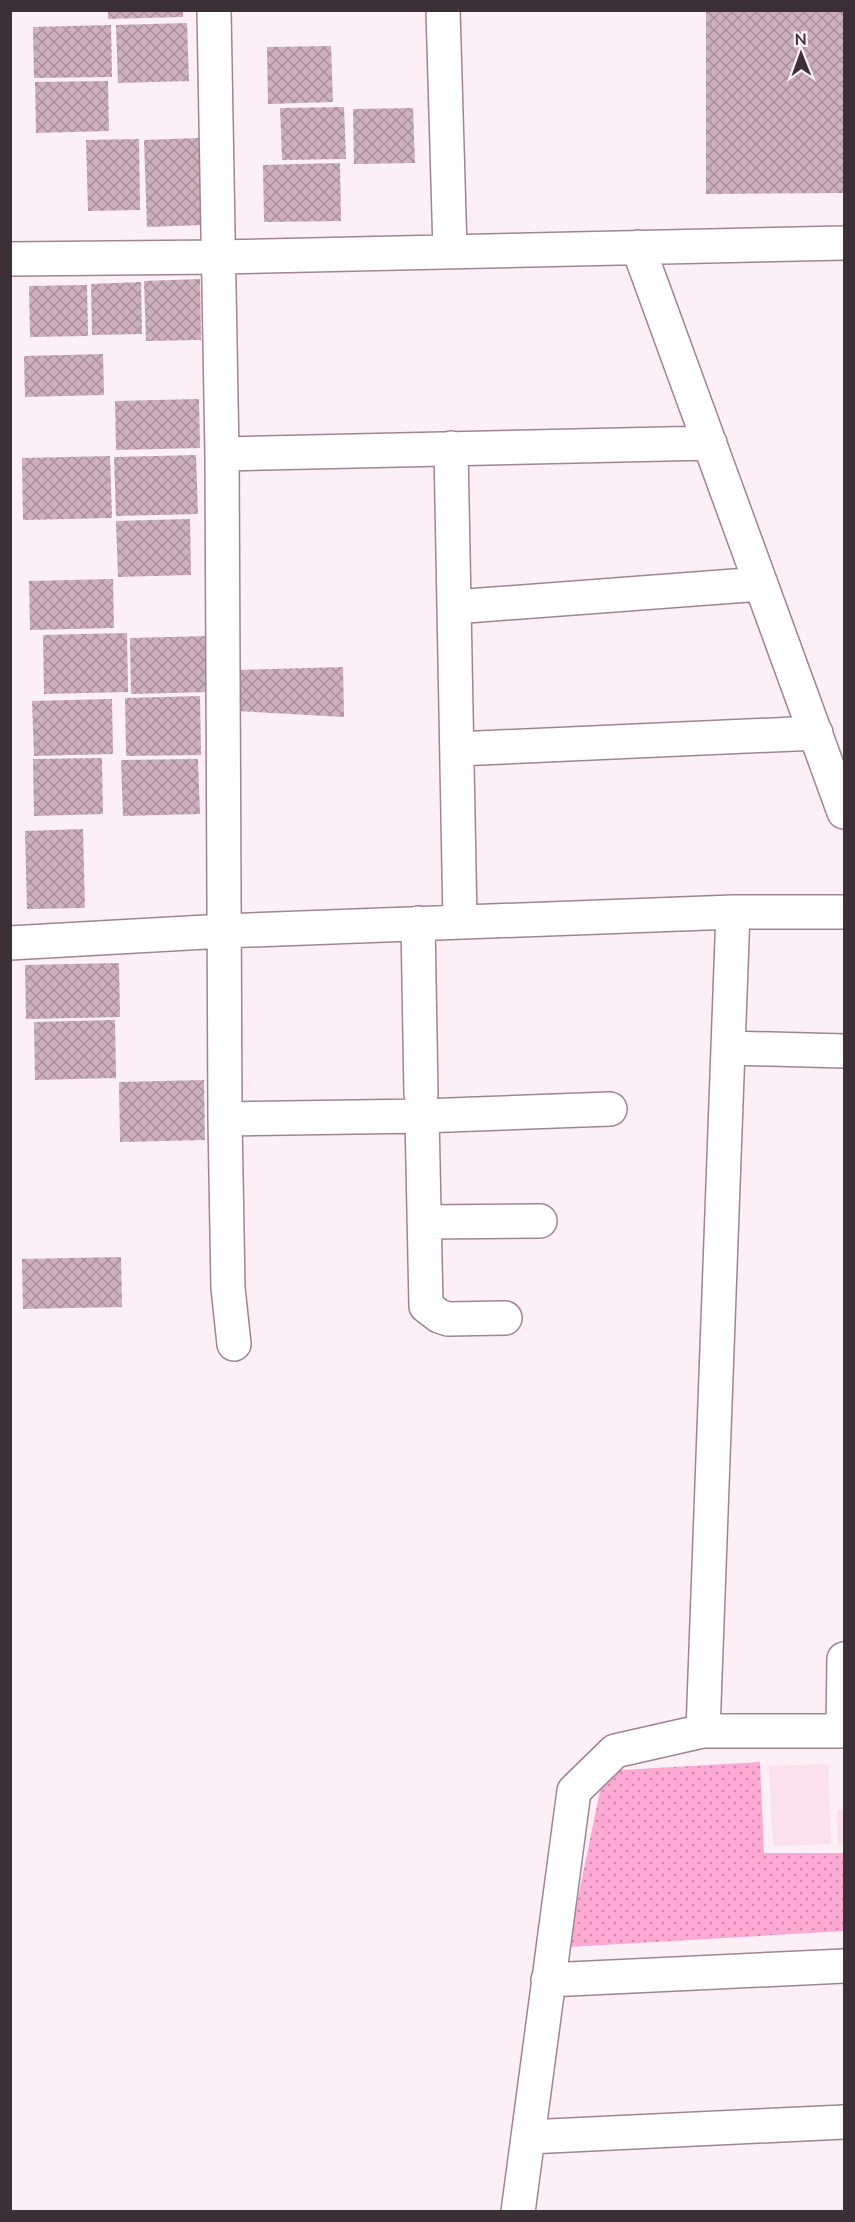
<svg xmlns="http://www.w3.org/2000/svg" width="855" height="2222" font-family="Mulish,sans-serif">
<defs>
<pattern id="park-dots" width="8" height="8" patternUnits="userSpaceOnUse" patternTransform="scale(1.5)"><rect width="8" height="8" fill="#fca9d3"/><path d="M2 2h.1M6 6h.1" fill="none" stroke="#cd8aac" stroke-width="1.8" stroke-linecap="round"/></pattern>
<pattern id="building-cross-hatch" width="8" height="8" patternUnits="userSpaceOnUse" patternTransform="scale(1.5)"><rect width="8" height="8" fill="#ceafbd"/><path d="M0 0l8 8M0 8l8-8" fill="none" stroke="#a88f9a"/></pattern>
</defs>
<rect width="100%" height="100%" fill="#fceff5"/>
<path fill="#fae1ed" d="M828 1764 831 1844 773 1846 769 1766Z
M837 1810H844V1844H838Z"/>
<path fill="url(#park-dots)" d="M760 1762 764 1853H844V1931L568 1947 604 1771Z"/>
<path fill="url(#building-cross-hatch)" d="M108 10H183V17L108 19Z
M706 10H844V193L706 194Z
M187 23 189 81 118 83 116 25Z
M111 25 112 77 34 78 33 27Z
M331 46 333 102 268 104 267 47Z
M108 81 109 131 36 133 35 82Z
M344 107 346 159 282 160 280 108Z
M413 108 415 163 354 164 353 109Z
M200 138 203 225 147 227 144 140Z
M139 139 140 210 88 211 86 140Z
M340 163 341 221 264 222 263 165Z
M200 279 201 340 146 341 144 281Z
M141 282 142 334 92 335 91 284Z
M87 285 88 336 30 337 29 286Z
M103 354 104 395 25 397 24 356Z
M199 399 200 448 116 450 115 401Z
M196 455 198 514 116 516 114 457Z
M110 456 112 518 23 520 22 458Z
M190 519 191 575 118 577 116 521Z
M113 579 114 628 30 630 29 581Z
M127 633 128 692 44 694 43 635Z
M208 636 209 692 131 694 130 638Z
M343 667 344 717 237 711V670Z
M200 696 201 755 126 756 125 698Z
M112 699 113 754 34 756 32 701Z
M102 758 103 814 34 816 33 759Z
M198 759 200 814 123 816 121 760Z
M83 829 85 908 27 909 25 831Z
M119 963 120 1017 26 1019 25 965Z
M115 1020 116 1078 35 1080 34 1022Z
M204 1080 205 1140 120 1142 119 1082Z
M121 1257 122 1307 23 1309 22 1259Z"/>
<g fill="none" stroke-linecap="round" stroke-linejoin="round">
<g stroke="#a18492" stroke-width="36">
<path id="street" d="M214 10 222 454 225 1119 228 1288 234 1344
M443 10 450 250
M638 247 844 812
M10 259 217 257 844 243
M451 448 460 922
M222 454 710 443
M454 607 761 584
M457 749 816 733
M418 923 421 1094
M10 943 224 931 733 912H844
M729 1048 844 1051
M422 1116 426 1306 439 1316 448 1319 505 1318
M225 1119 422 1116 610 1109
M424 1222 540 1221
M703 1731 733 912
M843 1731 844 1659
M548 1980 844 1966
M528 2137 844 2122
M518 2212 574 1791 615 1751 703 1731H844"/>
</g>
<use href="#street" stroke="#fff" stroke-width="33"/>
</g>
<rect width="855" height="2222" fill="none" stroke="#3c2f35" stroke-width="24"/>
<g transform="translate(801 54) rotate(359)" stroke="#fceff5" stroke-width="4.5" paint-order="stroke">
<path d="M0-4.5L10 22L0 15L-10 22Z" fill="#3c2f35"/>
<text y="-9" font-size="16" font-weight="bold" text-anchor="middle" fill="#3c2f35">N</text>
</g>
</svg>
